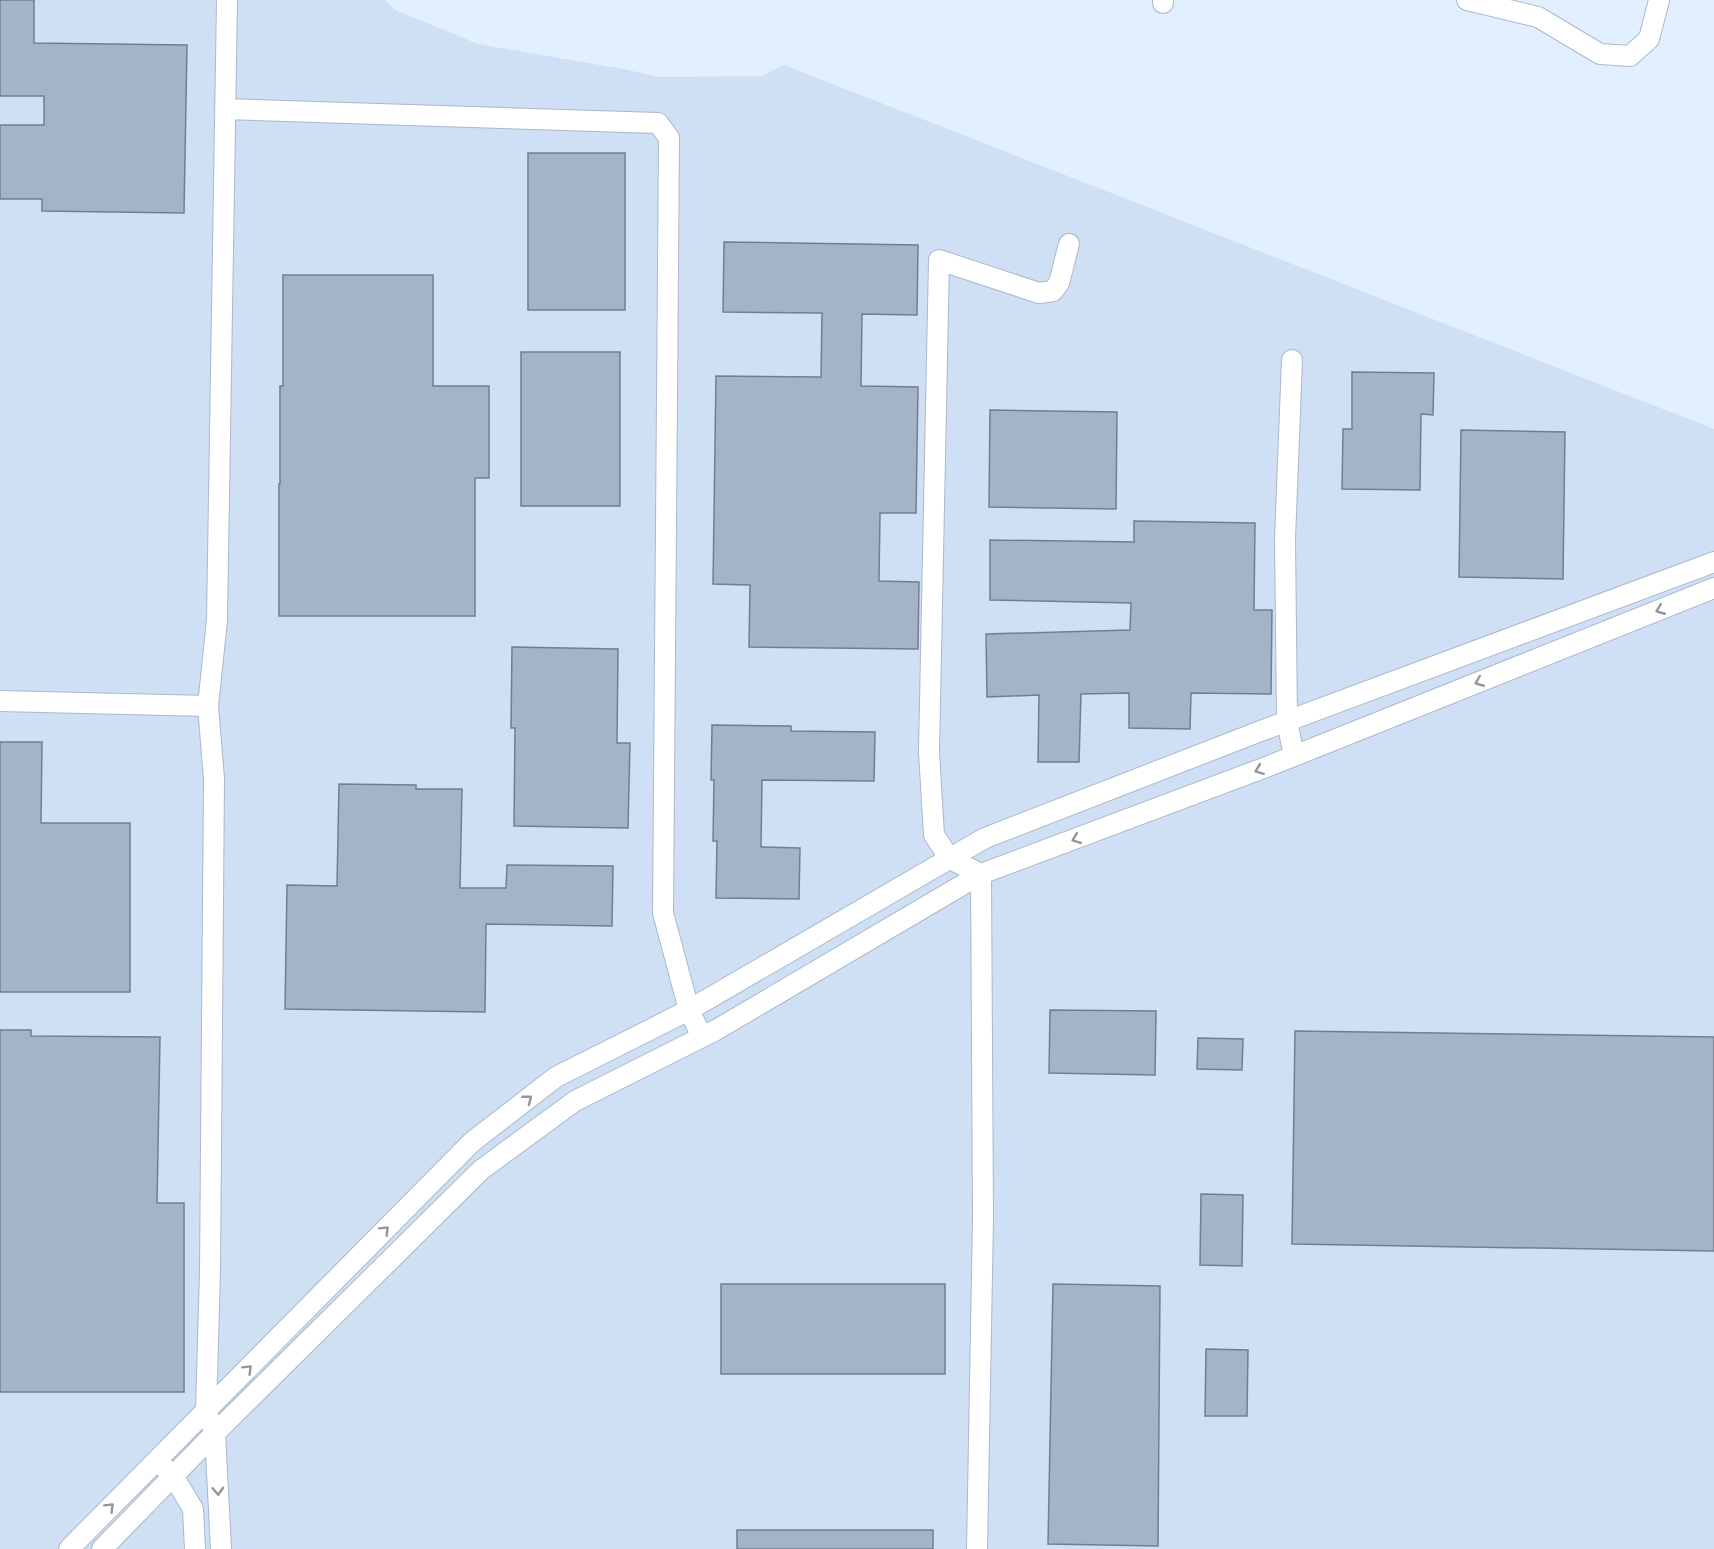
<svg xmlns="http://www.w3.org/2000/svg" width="1714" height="1549" font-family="Barlow,sans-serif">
<rect width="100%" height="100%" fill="#e2efff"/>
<path fill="#cfdff4" d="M0 0H385L395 10 478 44 623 69 660 77 762 76 784 65 1714 429V1549H0Z"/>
<path fill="#a4b3c5" stroke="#707f90" stroke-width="1.5" d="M0 0H34V43L187 45 184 213 42 211V199H0V125H44V96H0Z
M528 153H625V310H528Z
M724 242 918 245 917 315 862 314 861 386 918 387 916 513H880L879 581 919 582 918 649 749 647 750 585 713 584 716 376 821 377 822 313 723 312Z
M283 275H433V386H489V478H475V616H279V484H280V386H283Z
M521 352H620V506H521Z
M1352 372 1434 373 1433 415 1421 414 1420 490 1342 489 1343 429H1352Z
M990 410 1117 412 1116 509 989 507Z
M1461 430 1565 432 1563 579 1459 577Z
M1134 521 1255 523 1254 610H1272L1271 694 1191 693 1190 729 1129 728V693L1081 694 1079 762H1038L1039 695 987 697 986 634 1130 630 1131 603 990 600V540L1134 542Z
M512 647 618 649 617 743H630L628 828 514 826 515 728H511Z
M712 725 791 726V731L875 732 874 781 762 780 761 847 800 848 799 899 716 898 717 841H713L714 780H711Z
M0 742H42L41 823H130V992H0Z
M339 784 416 785V789H462L460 888H506L507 865 613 866 612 926 486 924 485 1012 285 1009 287 885 337 886Z
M1050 1010 1156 1011 1155 1075 1049 1073Z
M0 1030H31V1036L160 1037 157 1203H184V1392H0Z
M1295 1031 1714 1037V1251L1292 1244Z
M1198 1038 1243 1039 1242 1070 1197 1069Z
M1201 1194 1243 1195 1242 1266 1200 1265Z
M721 1284H945V1374H721Z
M1053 1284 1160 1286 1158 1546 1048 1544Z
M1206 1349 1248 1350 1247 1416H1205Z
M737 1530H933V1549H737Z"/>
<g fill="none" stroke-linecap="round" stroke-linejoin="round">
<g stroke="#aab9cc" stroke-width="22">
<path id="minor" d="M1163 0V3
M1467 0 1538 17 1600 54 1630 56 1649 39 1659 0
M225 109 658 123 669 138 663 913 689 1010 702 1037
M1292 360 1285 539 1287 721 1294 756
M0 701 208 706
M165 1468 174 1477 193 1509 195 1549
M69 1549 472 1142 556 1077 689 1010 985 838 1258 732 1714 562
M102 1549 215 1433 481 1170 575 1101 716 1030 981 874 1269 766 1714 588
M221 1549 215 1433 206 1411 210 1271 214 779 208 706 217 620 227 0
M977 1549 983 1218 981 874 950 859 934 835 929 752 939 260 1039 293 1053 291 1059 283 1069 244"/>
</g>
<use href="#minor" stroke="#fff" stroke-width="20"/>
</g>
<defs><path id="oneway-chevron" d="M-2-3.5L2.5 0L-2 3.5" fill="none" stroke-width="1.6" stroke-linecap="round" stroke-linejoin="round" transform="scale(1.5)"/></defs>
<g stroke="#939598">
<use href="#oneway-chevron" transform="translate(1660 610) rotate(158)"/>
<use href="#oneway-chevron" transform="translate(1479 682) rotate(158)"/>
<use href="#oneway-chevron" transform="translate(1259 770) rotate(159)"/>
<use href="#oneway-chevron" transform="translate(1076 839) rotate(159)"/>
<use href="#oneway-chevron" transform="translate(528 1099) rotate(-38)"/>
<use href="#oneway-chevron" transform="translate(385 1230) rotate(-45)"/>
<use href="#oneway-chevron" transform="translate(248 1369) rotate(-45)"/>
<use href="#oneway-chevron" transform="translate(218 1491) rotate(87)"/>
<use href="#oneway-chevron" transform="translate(110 1507) rotate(-45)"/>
</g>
</svg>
